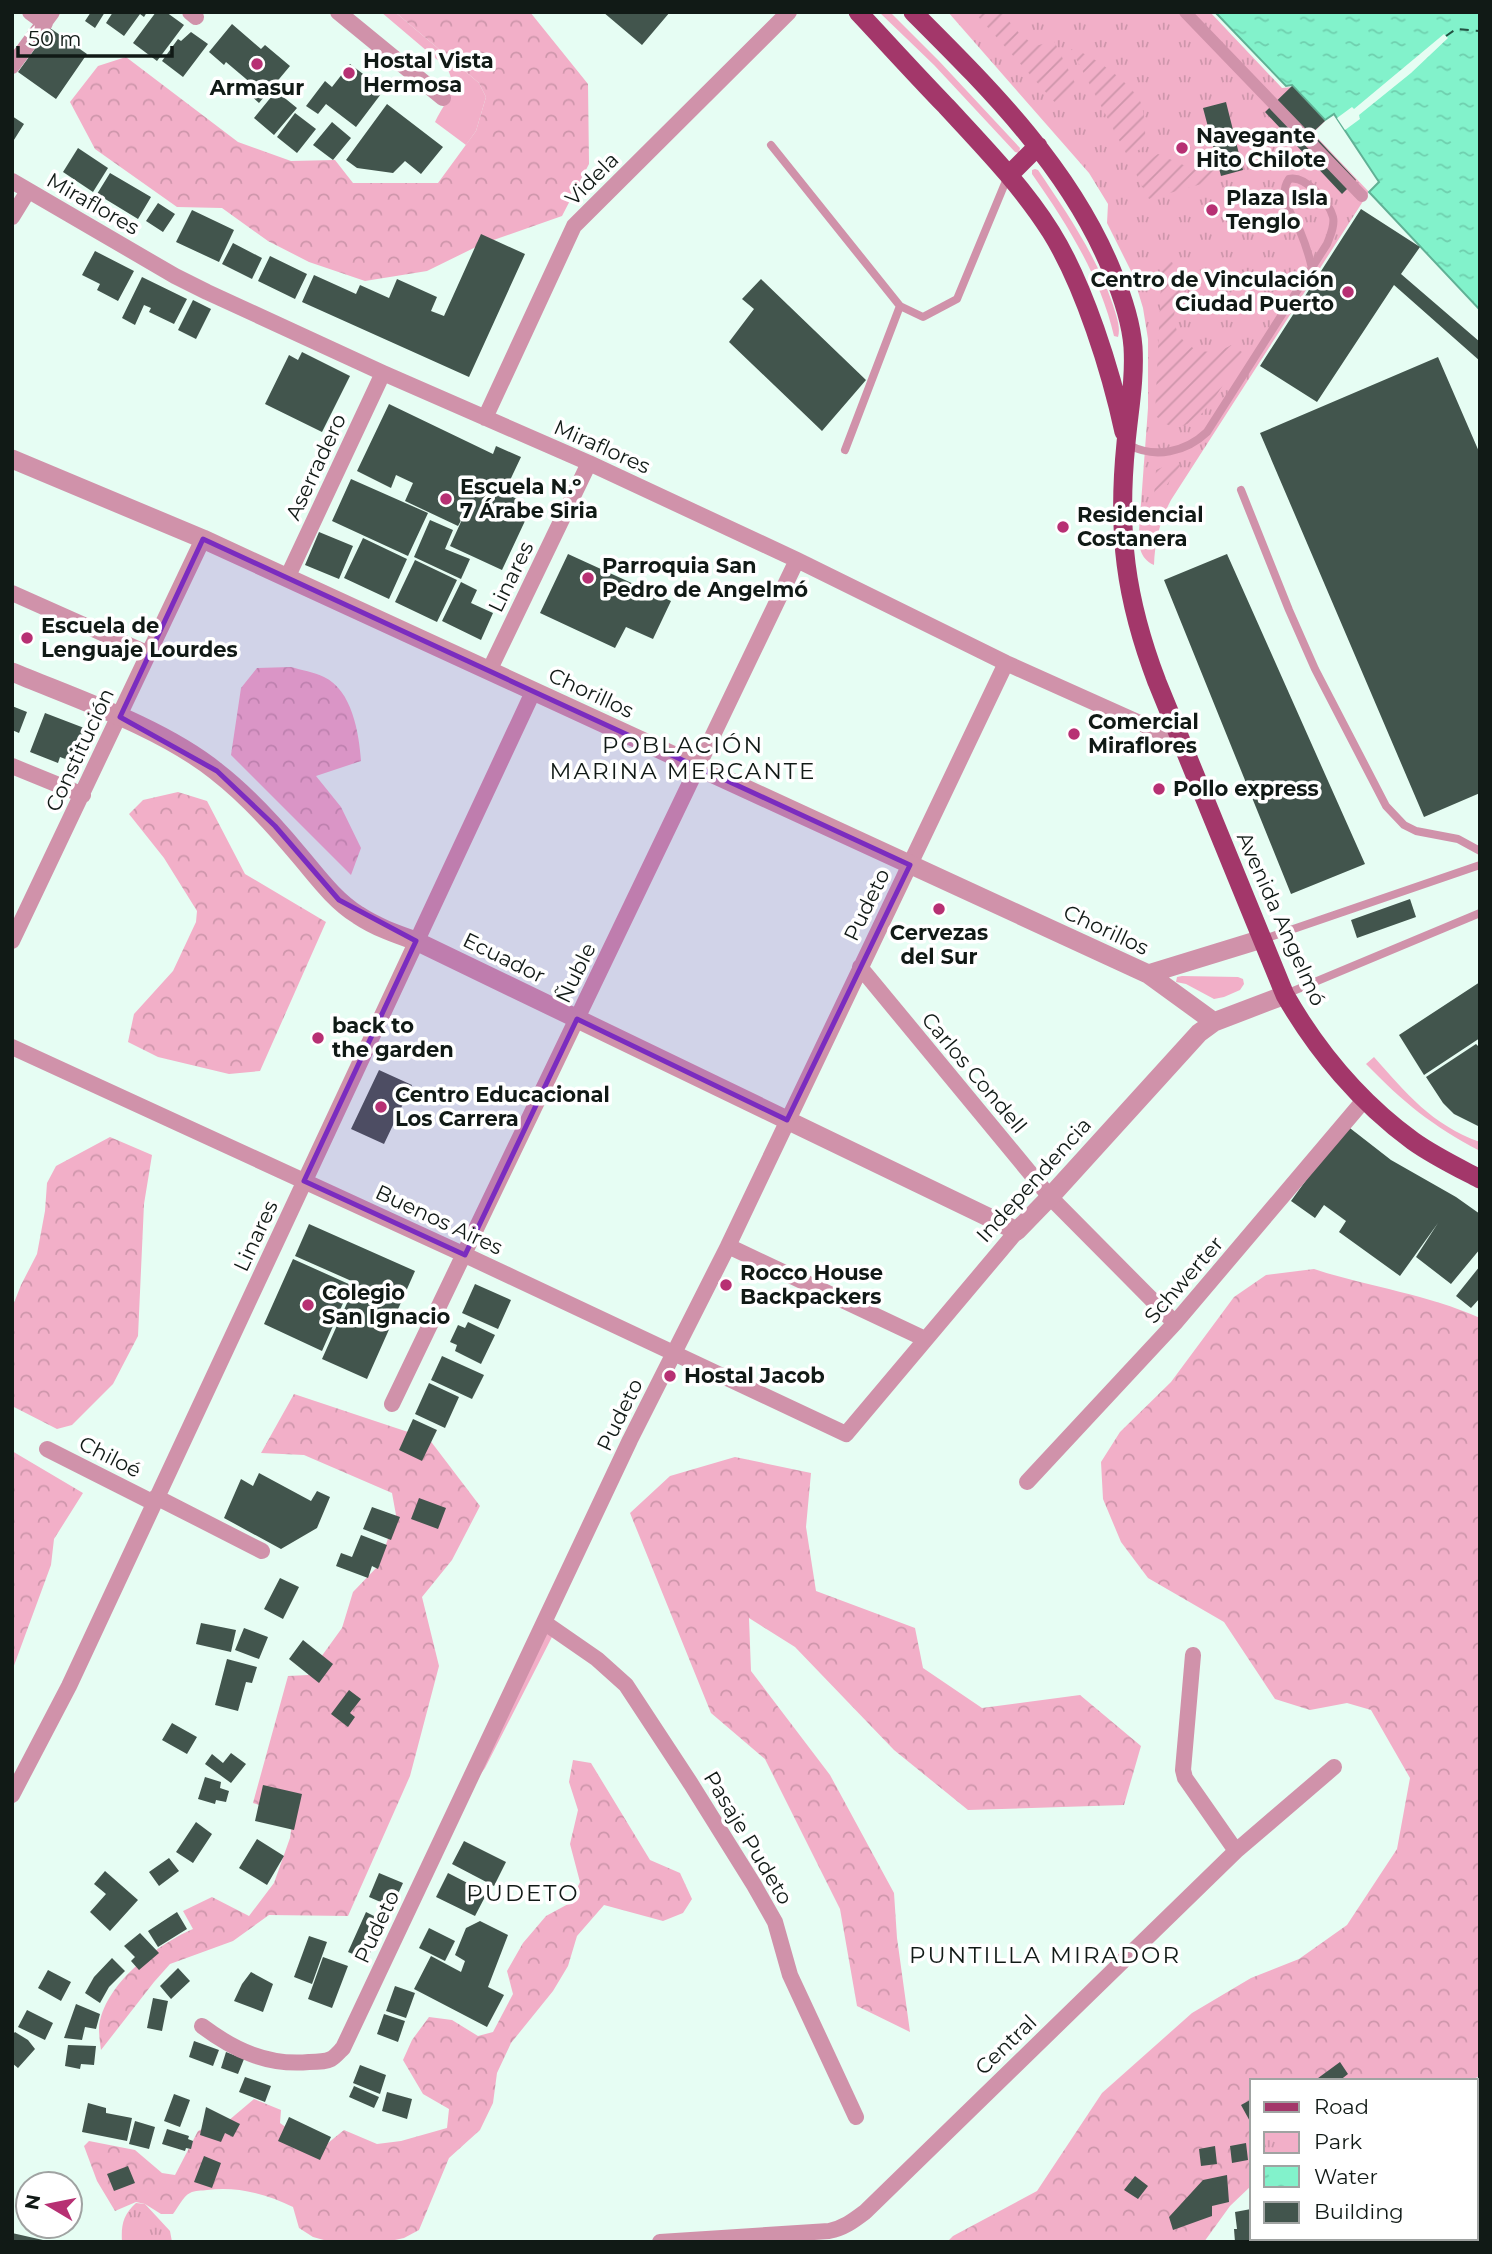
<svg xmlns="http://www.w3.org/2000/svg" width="1492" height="2254" font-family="Montserrat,sans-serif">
<defs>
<pattern id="forest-crowns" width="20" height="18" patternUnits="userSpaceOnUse" patternTransform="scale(1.75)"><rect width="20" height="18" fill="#f2afc8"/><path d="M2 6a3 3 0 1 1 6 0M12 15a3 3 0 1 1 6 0" fill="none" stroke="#ce96ab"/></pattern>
<pattern id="park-tufts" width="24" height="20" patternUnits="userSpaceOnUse" patternTransform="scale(1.75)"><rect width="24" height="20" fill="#f2afc8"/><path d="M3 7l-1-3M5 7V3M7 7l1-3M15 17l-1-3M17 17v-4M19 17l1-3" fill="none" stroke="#ce96ab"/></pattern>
<pattern id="garden-furrows" width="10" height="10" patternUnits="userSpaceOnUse" patternTransform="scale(1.75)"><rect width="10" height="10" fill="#f2afc8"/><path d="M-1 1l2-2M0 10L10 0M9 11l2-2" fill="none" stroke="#ce96ab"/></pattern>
<pattern id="water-ripples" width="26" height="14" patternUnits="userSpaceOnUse" patternTransform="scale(1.75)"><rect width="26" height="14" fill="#82f2cb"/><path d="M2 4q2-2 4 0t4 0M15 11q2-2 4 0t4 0" fill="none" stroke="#6fcfae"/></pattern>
</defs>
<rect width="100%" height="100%" fill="#e6fdf3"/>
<path fill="#f2afc8" d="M381 12H395L479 83 486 97 476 131 466 145 435 122C444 101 460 92 447 68Z
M879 12H890L939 61 1020 148 1019 153 1015 152 934 65Z
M1035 169 1038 170C1067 213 1096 255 1113 305 1116 315 1121 327 1118 337L1114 336C1100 276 1067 224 1032 174V170Z
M1182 976 1238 977 1243 979 1244 984 1240 990 1224 997 1214 999 1186 984 1176 982 1177 977Z
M1374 1057C1406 1093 1432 1125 1480 1142V1151C1431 1125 1404 1103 1366 1064Z
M546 1632 552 1637 485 1768 475 1782Z"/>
<path fill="url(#forest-crowns)" d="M395 12H530L588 84 589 164 562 216 482 244 427 271 365 281 309 262 268 241 222 208 177 207 95 149 70 102 98 66 126 57 238 142 291 161 335 160 353 183H438L476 131 486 97 479 83Z
M291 667C301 670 314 672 324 677 352 690 359 733 361 761L316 776 341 807 361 848 351 875 231 755 241 688 257 668Z
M178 792 207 801 245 874 326 922 260 1071 229 1074 158 1057 128 1042 134 1014 173 971 196 922 197 911 164 858 129 814 143 800Z
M110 1137 152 1155 144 1204 138 1336 113 1384 72 1425 57 1429 12 1406V1308L21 1285 37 1254 45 1211 47 1183 56 1166Z
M1314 1269C1369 1287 1427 1294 1480 1318V2076L1469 2081H1252V2185L1230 2206 1204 2242H947L953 2236 1037 2191 1102 2093 1192 2013 1251 1978 1299 1959 1347 1925 1397 1849 1410 1778 1371 1710 1347 1703 1310 1710 1275 1699 1224 1622 1148 1578 1121 1542 1103 1499 1101 1462 1120 1432 1171 1382 1234 1297 1266 1275Z
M294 1394 429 1439 480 1506 452 1560 422 1597 439 1666 410 1776 348 1916 269 1915 233 1941 170 1964 154 1982 101 2050C100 2043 99 2035 99 2028 103 1985 156 1945 193 1929L183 1911 212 1897 249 1916 274 1883 290 1838 293 1817 253 1803 288 1676 308 1675 342 1628 353 1592 379 1565 396 1515 392 1493 304 1455 261 1453Z
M12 1451 83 1493 54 1539 51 1565 12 1671Z
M735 1457 811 1473 806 1527 816 1591 915 1628 923 1668 982 1708 1080 1695 1141 1746 1124 1805 968 1810 894 1750 795 1647 749 1618 751 1671 830 1775 894 1893 897 1938 910 2032 857 2006 840 1909 765 1759 711 1713 630 1513 670 1476Z
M573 1760 591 1763 650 1860 680 1873 692 1899 683 1913 663 1921 604 1905 577 1936 568 1966 553 1991 511 2043 497 2073 493 2103 480 2130 449 2158 419 2230 404 2238 386 2242H331L313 2237 299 2228 293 2207C267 2194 237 2186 207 2190 202 2191 195 2190 190 2193 183 2196 178 2208 173 2214H161L145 2204 136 2202 115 2211 97 2181 84 2146 89 2141 135 2150 162 2173 175 2175 198 2131 212 2124 228 2121 254 2099 281 2110 280 2123 287 2128 328 2143 344 2130 377 2144 401 2141 447 2128 449 2109 423 2094 403 2060 412 2040 429 2017 452 2020 478 2036 493 2032 513 1994 507 1971 523 1943 546 1916 570 1903 580 1882 570 1844 578 1810 569 1782Z"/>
<path fill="url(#park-tufts)" d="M948 12H1210L1282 88 1293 87 1325 121 1313 133 1369 192 1171 500C1160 521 1155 540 1154 565 1139 558 1139 546 1139 531L1148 408V339L1143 308 1133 275 1107 223 1108 204 1089 173Z
M136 2203 145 2204 170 2231 172 2242H122C121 2225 123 2215 136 2203Z"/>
<path fill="url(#garden-furrows)" d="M974 12H1001L1019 33 1035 46 1054 41 1079 91 1059 107Z
M1071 49C1088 51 1133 85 1140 101 1145 111 1145 134 1146 145L1128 157Z
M1158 154 1188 167 1213 157 1219 179 1149 199 1134 170Z
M1162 262H1172L1185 291C1155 324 1193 369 1231 345L1242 352C1226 378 1192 456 1155 415Z
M1178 460 1180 466 1157 499 1155 500 1154 496 1156 470Z"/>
<path fill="url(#water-ripples)" stroke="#60b195" stroke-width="2" d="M1215 12H1480V310L1369 192 1379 182 1334 114 1325 120 1292 85 1286 86Z"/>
<path fill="#e6fdf3" d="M1444 34 1448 38 1411 73 1359 115 1360 119 1345 130 1337 118 1352 107 1354 109Z"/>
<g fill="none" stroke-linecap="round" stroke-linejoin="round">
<path stroke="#225142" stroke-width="2" stroke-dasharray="9 7" stroke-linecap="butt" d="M1446 36 1456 29 1480 31"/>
</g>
<path fill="#42554d" d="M91 12H105L95 28 85 21Z
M113 12H147L144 17 140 14 124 36 106 23Z
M156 12H166L184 25 157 61 133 43Z
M603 12H670L642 45Z
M232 24 261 49 265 45 290 66 259 103 246 91 252 84 226 62 224 65 209 52Z
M50 28 87 54 56 99 18 72Z
M191 32 208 44 183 77 162 61 178 39 181 41Z
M350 64 384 90 356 127 326 104 318 114 306 106 325 81 332 87Z
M1292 86 1325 121 1312 133 1356 180 1342 194 1265 112Z
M276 91 297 108 274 135 254 118Z
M1226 102 1243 170 1221 176 1203 108Z
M387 104 443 147 421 174 405 161 393 173 357 168 346 160Z
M295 113 316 129 297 153 277 137Z
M12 116 24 124 12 143Z
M332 122 351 138 333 160 313 145Z
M78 148 108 168 93 192 63 172Z
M110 173 151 197 138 219 97 194Z
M158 203 175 214 163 232 146 221Z
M1361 209 1420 247 1401 274 1480 342V361L1394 285 1317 402 1260 366Z
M192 210 234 230 219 262 176 242Z
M481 234 525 254 469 377 302 302 314 275 356 294 360 285 389 298 397 279 437 297 431 311 444 316Z
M233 243 262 258 252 279 222 264Z
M95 251 134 271 118 301 97 290 100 284 82 275Z
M270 256 307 274 295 299 258 281Z
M142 277 187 299 174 324 149 312 151 308 144 305 135 325 122 318Z
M761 279 866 380 822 431 729 342 754 309 742 299Z
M193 300 211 309 196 339 178 330Z
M302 352 350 376 322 432 265 404 289 355 298 360Z
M1438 357 1480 454V793L1424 817 1260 433Z
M389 404 493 454 496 446 521 457 504 493 532 506 502 570 450 546 465 513 458 526 405 501 413 483 396 475 391 488 357 471Z
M351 479 428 513 408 556 332 521Z
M430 520 453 530 445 549 470 559 461 579 414 557Z
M319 532 353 546 339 579 305 565Z
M363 538 407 559 389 599 344 578Z
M568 554 671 601 653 639 626 627 615 648 540 613Z
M1227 554 1365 864 1291 894 1164 580Z
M415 560 457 580 437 622 395 602Z
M461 582 477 590 471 603 493 613 481 640 442 621Z
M12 706 27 712 19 733 12 730Z
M45 713 92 731 79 764 60 757 58 763 30 752Z
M1410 899 1416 917 1357 938 1351 920Z
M1480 982V1038L1424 1075 1399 1035Z
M1476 1044 1480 1048V1127L1454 1114 1443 1103 1426 1077Z
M379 1070 412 1085 384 1144 351 1129Z
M1346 1125 1391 1160 1456 1197 1480 1214V1249L1451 1284 1416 1257 1438 1223 1400 1276 1339 1232 1353 1210 1346 1221 1324 1205 1315 1218 1291 1201Z
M309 1224 415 1271 367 1379 322 1359 356 1283 295 1256Z
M293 1259 351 1285 322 1351 264 1324Z
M1480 1266V1298L1471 1308 1456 1296Z
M475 1284 511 1300 498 1329 462 1313Z
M468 1322 495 1335 481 1364 455 1351 457 1345 450 1342 458 1325 465 1328Z
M442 1356 484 1375 472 1399 431 1380Z
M429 1383 459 1397 445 1428 415 1414Z
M413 1419 437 1430 422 1461 399 1450Z
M259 1473 311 1501 317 1491 330 1497 317 1528 281 1549 224 1518 241 1479 253 1486Z
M419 1498 446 1508 438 1529 411 1519Z
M372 1507 400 1517 391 1540 363 1529Z
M361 1535 387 1545 378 1569 372 1566 368 1578 336 1566 341 1553 352 1557Z
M280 1578 299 1587 283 1619 264 1609Z
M201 1623 236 1630 231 1652 196 1644Z
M244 1628 268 1637 259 1659 235 1650Z
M303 1640 333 1664 319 1683 289 1659Z
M227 1659 257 1667 252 1683 246 1682 238 1711 215 1705Z
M349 1690 361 1699 350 1713 355 1717 348 1727 331 1714Z
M172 1723 197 1737 187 1754 162 1740Z
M231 1753 246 1764 231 1783 205 1764 212 1754 223 1763Z
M205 1777 221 1782 220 1788 229 1791 226 1802 216 1800 215 1804 198 1799Z
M263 1785 302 1794 294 1830 255 1821Z
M196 1822 212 1834 193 1863 176 1852Z
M257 1839 284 1856 267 1885 239 1868Z
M464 1841 506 1862 494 1886 452 1864Z
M169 1858 179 1871 159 1886 149 1872Z
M105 1871 138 1900 110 1931 90 1912 106 1894 94 1884Z
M379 1873 403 1883 392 1907 369 1897Z
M448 1873 487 1893 475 1916 436 1897Z
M177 1912 187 1929 158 1947 148 1931Z
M366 1912 384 1921 367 1960 348 1952Z
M480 1921 508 1935 488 1987 504 1995 487 2027 414 1989 431 1956 461 1972 465 1961 455 1955 466 1928Z
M429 1928 455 1941 445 1961 419 1948Z
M140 1933 159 1953 139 1970 131 1961 135 1957 124 1946Z
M309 1936 327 1942 312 1984 294 1977Z
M323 1957 348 1966 332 2008 308 1999Z
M112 1958 125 1971 109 1987 100 2003 85 1993 94 1977Z
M178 1968 190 1981 171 1999 160 1986Z
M48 1970 71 1982 61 2001 38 1988Z
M251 1972 273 1984 263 2012 234 2001 242 1984Z
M395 1986 415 1993 406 2018 386 2011Z
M153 1998 168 2001 162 2031 147 2028Z
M76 2004 100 2014 96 2029 85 2027 82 2040 64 2038Z
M27 2010 53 2023 45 2040 18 2027Z
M384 2014 405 2021 398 2042 377 2034Z
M15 2032 28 2040 35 2049 18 2068 12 2063V2035Z
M194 2041 219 2050 213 2066 189 2057Z
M68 2045 96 2046 94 2065 81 2064 80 2069 65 2066Z
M226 2052 244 2059 238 2074 221 2068Z
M1340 2062 1348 2074 1339 2081H1314Z
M360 2065 386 2075 380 2094 353 2083Z
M245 2077 271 2086 265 2102 239 2092Z
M354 2086 379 2097 374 2108 349 2097Z
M387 2092 412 2099 407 2119 382 2111Z
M174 2094 190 2100 180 2127 164 2121Z
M1252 2099V2125L1241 2105Z
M88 2103 106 2108V2113L132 2118 127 2141 82 2132Z
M206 2107 240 2124 233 2137 225 2133 221 2142 200 2135Z
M1480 2114V2143H1476V2115Z
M289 2117 331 2137 320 2160 278 2141Z
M135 2121 155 2127 149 2149 129 2144Z
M167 2129 189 2136 188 2139 193 2141 191 2149 186 2148 185 2151 162 2144Z
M1246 2143 1248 2160 1232 2163 1230 2146Z
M1476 2145H1480V2194L1476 2195Z
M1215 2146 1217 2164 1201 2166 1199 2149Z
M204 2156 221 2163 212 2188 194 2182Z
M128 2166 135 2183 114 2191 107 2174Z
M1227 2175 1229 2202 1212 2206V2216L1173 2230 1169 2217 1203 2180Z
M1135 2176 1148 2186 1138 2199 1124 2190Z
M1476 2202H1480V2236H1476Z
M1251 2209 1252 2238H1323V2242H1235L1234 2229H1237L1235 2212Z
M12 2233 43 2240 42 2242H12Z"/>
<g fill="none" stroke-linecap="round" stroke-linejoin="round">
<path stroke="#d092aa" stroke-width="8" d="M771 145 900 306 923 317 957 299 1008 176
M1129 445C1155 459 1186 452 1207 432L1327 244C1330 236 1335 226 1333 217 1329 202 1305 175 1289 179 1277 197 1292 214 1300 231 1305 243 1309 255 1312 268
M845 450 900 306
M1241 490 1289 610 1315 669 1386 806 1404 825 1416 831 1458 839 1480 851
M1264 939 1480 865
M1286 994 1480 913"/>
<path stroke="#d092aa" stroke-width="12" d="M1185 12 1362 196"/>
<path stroke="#d092aa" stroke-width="16" d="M30 12 45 23
M190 12 196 17
M338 12 443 98
M12 66 52 12
M12 181 175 276 207 292 383 373 589 463 797 560 1006 663 1180 741
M12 217 28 191
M485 418 574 226 789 12
M287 578 383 373
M12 593 149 654
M489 671 589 463
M12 766 83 795
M12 941 203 539
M860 967 1050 1197 1175 1323
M12 1047 465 1255 846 1434 1017 1231
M728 1246 925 1339
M392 1404 797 560
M47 1449 154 1503
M1027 1482 1175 1323 1365 1099
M156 1497 262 1551
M545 1623 597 1659 626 1685 691 1784 754 1885 775 1922 790 1975 856 2117
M1193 1655 1183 1770 1185 1778 1236 1851
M12 1795 69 1686 533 692
M202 2026C234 2050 268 2066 309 2062 315 2062 325 2062 331 2059 335 2057 339 2052 343 2048L630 1440 728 1246 1006 663
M660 2242 829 2231C844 2228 853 2221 865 2212L1236 1851 1334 1767"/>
<path stroke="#d092aa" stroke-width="19" d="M12 459 203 539 1148 974 1214 1022
M12 672C77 699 163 728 217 772 248 796 274 825 299 855 317 876 334 900 358 915 376 927 396 934 416 941L1017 1231 1050 1197 1199 1033 1214 1022 1285 995
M1148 974 1262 939"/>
<path stroke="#a3376a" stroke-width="19" d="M858 12C887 43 916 75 946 106 983 146 1022 186 1051 232 1084 285 1111 371 1124 432
M913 12C990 89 1070 168 1112 271 1122 295 1131 321 1133 347 1135 380 1129 410 1126 443 1117 532 1125 598 1157 682L1285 995C1317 1051 1361 1103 1413 1141 1434 1156 1457 1167 1480 1179
M1009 175 1038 146"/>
</g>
<path fill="#7b2cbf" fill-opacity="0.2" stroke="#7b2cbf" stroke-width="5" stroke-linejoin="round" d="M203 539 910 865 787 1120 577 1019 465 1255 304 1181 416 941 339 900 275 826 217 771 120 717Z"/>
<g fill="#b73073" stroke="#fff" stroke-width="2.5">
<circle cx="257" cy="64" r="7"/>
<circle cx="349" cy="73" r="7"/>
<circle cx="1182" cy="148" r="7"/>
<circle cx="1212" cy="210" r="7"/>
<circle cx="1348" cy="292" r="7"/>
<circle cx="446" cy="499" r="7"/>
<circle cx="1063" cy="527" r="7"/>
<circle cx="588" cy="578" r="7"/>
<circle cx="27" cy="638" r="7"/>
<circle cx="1074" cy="734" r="7"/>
<circle cx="1159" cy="789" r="7"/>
<circle cx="939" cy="909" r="7"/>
<circle cx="318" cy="1038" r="7"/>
<circle cx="381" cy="1107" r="7"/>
<circle cx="726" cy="1285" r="7"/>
<circle cx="308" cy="1305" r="7"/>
<circle cx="670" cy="1376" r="7"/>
</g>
<g text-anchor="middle" stroke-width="7" stroke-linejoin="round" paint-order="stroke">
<g font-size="21" font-weight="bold" fill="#111a16" stroke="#fff" text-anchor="start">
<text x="363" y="68">Hostal Vista<tspan x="363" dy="24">Hermosa</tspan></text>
<text x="257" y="95" text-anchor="middle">Armasur</text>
<text x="1196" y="143">Navegante<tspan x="1196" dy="24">Hito Chilote</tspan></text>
<text x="1226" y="205">Plaza Isla<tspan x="1226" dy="24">Tenglo</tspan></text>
<text x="1334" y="287" text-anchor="end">Centro de Vinculación<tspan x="1334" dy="24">Ciudad Puerto</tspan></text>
<text x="460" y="494">Escuela N.º<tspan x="460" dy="24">7 Árabe Siria</tspan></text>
<text x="1077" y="522">Residencial<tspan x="1077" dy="24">Costanera</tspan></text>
<text x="602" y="573">Parroquia San<tspan x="602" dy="24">Pedro de Angelmó</tspan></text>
<text x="41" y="633">Escuela de<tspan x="41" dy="24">Lenguaje Lourdes</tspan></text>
<text x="1088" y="729">Comercial<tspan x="1088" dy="24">Miraflores</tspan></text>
<text x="1173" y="796">Pollo express</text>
<text x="939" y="940" text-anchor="middle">Cervezas<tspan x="939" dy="24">del Sur</tspan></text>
<text x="332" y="1033">back to<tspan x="332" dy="24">the garden</tspan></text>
<text x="395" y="1102">Centro Educacional<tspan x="395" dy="24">Los Carrera</tspan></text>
<text x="740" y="1280">Rocco House<tspan x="740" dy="24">Backpackers</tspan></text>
<text x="322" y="1300">Colegio<tspan x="322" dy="24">San Ignacio</tspan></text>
<text x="684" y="1383">Hostal Jacob</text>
</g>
<g font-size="21" fill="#111a16" stroke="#fff">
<text transform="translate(592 179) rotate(-45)" y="7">Videla</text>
<text transform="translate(93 204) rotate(30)" y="7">Miraflores</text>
<text transform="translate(602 447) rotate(24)" y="7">Miraflores</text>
<text transform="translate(316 467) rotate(-65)" y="7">Aserradero</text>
<text transform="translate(511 577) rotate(-64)" y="7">Linares</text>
<text transform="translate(591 693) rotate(25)" y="7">Chorillos</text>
<text transform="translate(80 750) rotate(-65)" y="7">Constitución</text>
<text transform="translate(867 905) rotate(-64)" y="7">Pudeto</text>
<text transform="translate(1281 919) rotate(66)" y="7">Avenida Angelmó</text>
<text transform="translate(1106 930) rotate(25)" y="7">Chorillos</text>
<text transform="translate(504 958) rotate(26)" y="7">Ecuador</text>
<text transform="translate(576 973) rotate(-64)" y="7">Ñuble</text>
<text transform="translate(974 1073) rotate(50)" y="7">Carlos Condell</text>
<text transform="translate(1034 1180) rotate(-48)" y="7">Independencia</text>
<text transform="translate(439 1220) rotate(25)" y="7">Buenos Aires</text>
<text transform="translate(256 1236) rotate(-65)" y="7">Linares</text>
<text transform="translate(1184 1280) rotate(-49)" y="7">Schwerter</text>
<text transform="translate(620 1415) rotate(-64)" y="7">Pudeto</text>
<text transform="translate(110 1457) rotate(27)" y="7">Chiloé</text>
<text transform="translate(748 1838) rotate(59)" y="7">Pasaje Pudeto</text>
<text transform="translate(377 1927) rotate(-65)" y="7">Pudeto</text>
<text transform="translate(1006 2045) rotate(-44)" y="7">Central</text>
</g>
<g font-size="23" letter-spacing="2" fill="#111a16" stroke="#fff">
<text x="683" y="753">POBLACIÓN<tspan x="683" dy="26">MARINA MERCANTE</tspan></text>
<text x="523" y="1901">PUDETO</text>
<text x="1045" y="1963">PUNTILLA MIRADOR</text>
</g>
</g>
<rect width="1492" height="2254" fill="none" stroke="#111a16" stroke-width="28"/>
<rect x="1250" y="2079" width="228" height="161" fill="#ffffff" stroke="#a0a3a2" stroke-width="2"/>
<rect x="1264" y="2102" width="35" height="10" fill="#a3376a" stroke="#a0a3a2" stroke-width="2"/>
<text x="1314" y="2114" font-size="21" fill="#111a16">Road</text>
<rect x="1264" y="2132" width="35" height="21" fill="url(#park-tufts)" stroke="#a0a3a2" stroke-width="2"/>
<text x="1314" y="2149" font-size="21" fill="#111a16">Park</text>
<rect x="1264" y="2166" width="35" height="21" fill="url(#water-ripples)" stroke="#a0a3a2" stroke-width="2"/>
<text x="1314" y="2184" font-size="21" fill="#111a16">Water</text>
<rect x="1264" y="2202" width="35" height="21" fill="#42554d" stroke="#a0a3a2" stroke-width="2"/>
<text x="1314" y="2219" font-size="21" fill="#111a16">Building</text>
<g transform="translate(49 2205) rotate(280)"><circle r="33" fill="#ffffff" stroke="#a0a3a2" stroke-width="2"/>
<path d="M0-5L12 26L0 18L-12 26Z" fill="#b73073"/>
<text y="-10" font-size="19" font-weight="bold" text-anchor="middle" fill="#111a16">N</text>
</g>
<path d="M18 46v10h154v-10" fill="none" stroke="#111a16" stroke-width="3.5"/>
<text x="28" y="46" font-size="21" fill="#111a16" stroke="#ffffff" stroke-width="5" paint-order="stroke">50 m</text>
</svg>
